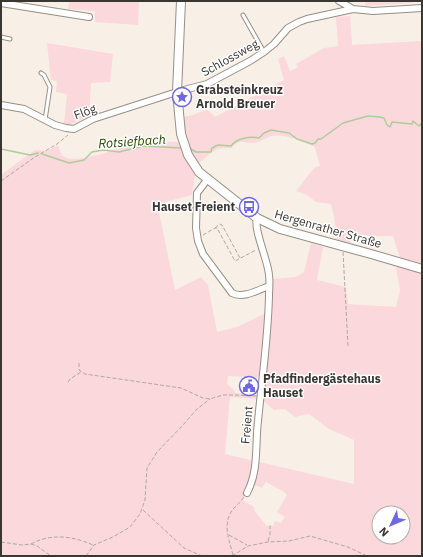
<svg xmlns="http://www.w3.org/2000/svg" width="423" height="557" font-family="'IBM Plex Sans',sans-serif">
<rect width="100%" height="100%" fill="#f8f0e6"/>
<path fill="#fad8db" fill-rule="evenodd" d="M69 1H139L138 25 95 22V11L68 9Z
M366 1H412V3L365 6Z
M350 16 352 45 422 41V556H1V175L35 150 47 151 58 145C59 148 60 153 63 156 76 167 127 144 143 142 154 140 166 142 177 142L181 145 195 174 192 195 165 202 158 207 175 290 201 277 208 285 217 332 237 327 266 313 261 378 228 376 227 384 234 390 235 393 257 395V399L230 397 225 454 354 484V440L329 429 309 414 295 417 285 409 274 410 261 399 273 279 296 277 304 272 311 243 323 247 317 280 346 287 348 304 396 307 400 290 396 268 402 265 393 236H371L352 233 350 245 338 242 334 217 331 204 316 202 307 195 296 191 314 168 320 166 315 147C303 142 286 133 272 136 266 137 261 142 254 143 244 144 240 137 232 148 227 148 222 148 218 149 210 151 204 161 197 164 187 149 184 134 183 117L193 115 207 109 215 117 284 80 278 59 284 56 290 71 298 67 296 64 324 48 338 46 336 17ZM266 482 284 492 287 495 277 512 285 517 281 523 275 521 273 526H267L255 512 254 507 242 500 252 484 262 488ZM379 513H403V537H379Z
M47 43 113 54 110 82 91 83 89 117 68 125 64 124 67 94 56 92 57 81 51 80Z"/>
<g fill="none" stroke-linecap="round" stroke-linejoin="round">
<path stroke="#b0cc9b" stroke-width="1.5" d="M189 148 196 152H211L212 148 218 145 231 146C237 138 250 136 259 138L264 133 271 130 289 133 297 139 312 144 315 143 318 139H321L343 123 368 116C374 117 377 116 384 118L387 125 390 127 392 122 412 124 413 121 419 126 422 123
M1 149 30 155 38 153
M42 154 69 163 84 160 92 152 103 150 119 152 143 146 181 148"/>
<g stroke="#968f86" stroke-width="5">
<path id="lane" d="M243 15 264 52
M1 37 10 39
M41 73 44 75 50 87 45 120"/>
</g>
<g stroke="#968f86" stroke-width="8">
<path id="street" d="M339 1 353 9 373 11 422 8
M1 3 89 17
M1 105 24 109 55 125 66 128 74 129 93 119 180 91 207 84 250 61 264 52 274 44 288 28 299 22 307 19 353 9
M207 180 197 193 196 228 198 241 203 254 232 293C243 299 258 290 269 286
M247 493C259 470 255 446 258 421 262 380 268 338 269 296 269 289 270 282 269 275 268 260 253 229 257 218"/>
</g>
<g stroke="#968f86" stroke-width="10">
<path id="secondary" d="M181 1 177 92 181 134 188 155 199 172 257 218 280 229 371 254 422 269"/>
</g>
<path stroke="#afa9a1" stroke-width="1" stroke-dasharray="4 2" stroke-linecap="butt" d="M1 181 35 157 57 144 68 135
M215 228 220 224 222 225 240 258
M203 235 215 228H217L235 261 256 250
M343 252 348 346
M79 363V370L85 374 181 388 203 398 210 399 223 395H235L256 396
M68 382 70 379 81 372
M143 510 184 548 202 556
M229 535 247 545
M268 541 270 535V524
M1 542 22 545 31 544 37 546 51 556
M31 544C51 533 73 536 93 545
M233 555C229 539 222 524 233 509 237 505 241 502 244 497
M86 556 94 545 113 537 130 527 140 514 145 500 147 468 157 452 183 425 197 409 210 399
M232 556 248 546 268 542 289 541 310 536 348 547 367 556"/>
<use href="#lane" stroke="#fff" stroke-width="3"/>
<use href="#street" stroke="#fff" stroke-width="6"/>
<use href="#secondary" stroke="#fff" stroke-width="8"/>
</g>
<defs>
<g id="sight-ring" transform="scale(1)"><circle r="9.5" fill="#fefefe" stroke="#6f68e2" stroke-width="1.5"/><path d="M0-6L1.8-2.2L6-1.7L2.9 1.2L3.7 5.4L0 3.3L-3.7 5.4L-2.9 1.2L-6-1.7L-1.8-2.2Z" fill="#6f68e2"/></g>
<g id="bus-ring" transform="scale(1)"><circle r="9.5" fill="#fefefe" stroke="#6f68e2" stroke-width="1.5"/><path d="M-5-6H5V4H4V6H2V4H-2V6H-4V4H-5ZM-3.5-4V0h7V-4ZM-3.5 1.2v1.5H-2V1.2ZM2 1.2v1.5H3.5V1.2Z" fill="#6f68e2"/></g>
<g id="civic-ring" transform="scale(1)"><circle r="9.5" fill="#fefefe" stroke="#6f68e2" stroke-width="1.5"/><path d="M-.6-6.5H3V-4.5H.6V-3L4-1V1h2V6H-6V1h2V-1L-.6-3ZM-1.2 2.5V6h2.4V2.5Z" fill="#6f68e2"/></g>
</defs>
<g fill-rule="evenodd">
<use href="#sight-ring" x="182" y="97"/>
<use href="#bus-ring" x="249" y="207"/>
<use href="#civic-ring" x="249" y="386"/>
</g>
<g text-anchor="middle" stroke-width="3" stroke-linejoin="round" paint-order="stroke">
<g font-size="12" fill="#3a3733" stroke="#fefefe">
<text transform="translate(230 58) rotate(-29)" y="4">Schlossweg</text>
<text transform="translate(85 112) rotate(-21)" y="4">Flög</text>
<text transform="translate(328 229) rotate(16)" y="4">Hergenrather Straße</text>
<text transform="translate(247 425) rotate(-85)" y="4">Freient</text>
</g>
<g font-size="12" font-weight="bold" fill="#3a3733" stroke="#fefefe" text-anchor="start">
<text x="196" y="94">Grabsteinkreuz<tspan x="196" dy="14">Arnold Breuer</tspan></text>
<text x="235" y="211" text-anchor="end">Hauset Freient</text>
<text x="263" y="383">Pfadfindergästehaus<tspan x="263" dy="14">Hauset</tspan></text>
</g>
<g font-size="13" font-style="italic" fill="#294a00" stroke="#fefefe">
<text transform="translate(132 141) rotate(-4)" y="5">Rotsiefbach</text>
</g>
</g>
<rect width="423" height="557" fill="none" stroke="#3a3733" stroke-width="4"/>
<g transform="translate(391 525) rotate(226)"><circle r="19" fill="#fefefe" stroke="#b0aead"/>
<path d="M0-3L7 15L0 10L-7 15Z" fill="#6f68e2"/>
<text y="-6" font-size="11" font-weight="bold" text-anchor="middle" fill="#3a3733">N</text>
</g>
</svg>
